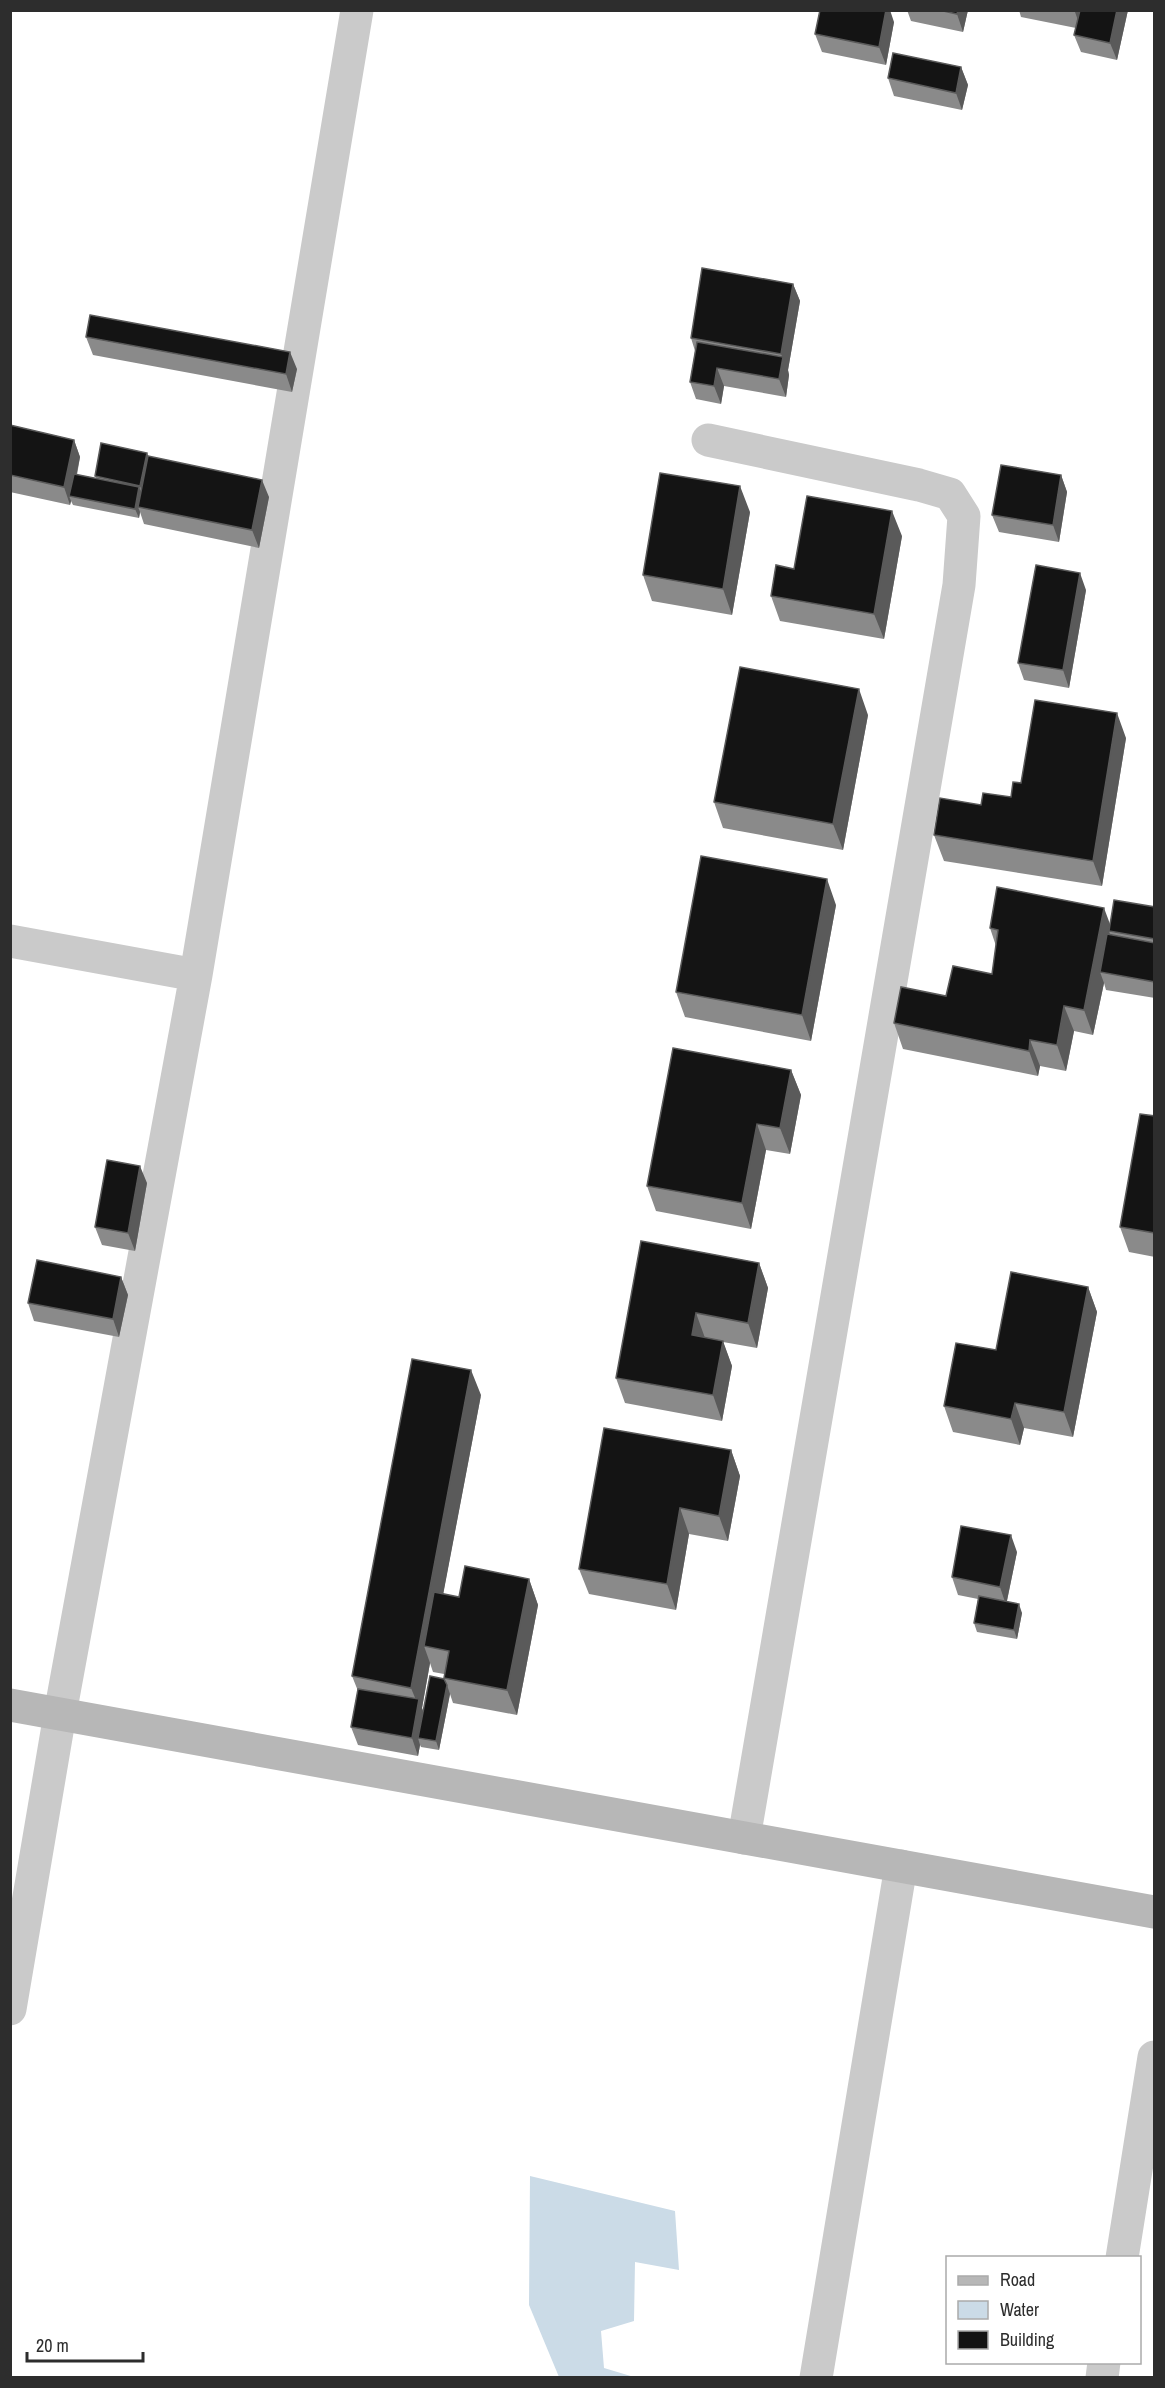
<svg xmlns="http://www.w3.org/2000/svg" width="1165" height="2388" font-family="'Archivo Narrow',sans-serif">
<rect width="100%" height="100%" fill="#fff"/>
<path fill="#cbdbe7" d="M530 2176 675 2211 679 2270 635 2262 634 2321 601 2331 604 2368 634 2377H559L529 2305Z"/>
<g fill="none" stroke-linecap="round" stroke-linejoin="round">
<path stroke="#cacaca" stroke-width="33" d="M708 440 919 485 950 494 964 516 959 585 744 1838
M10 941 196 975
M10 2009 60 1714 196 975 357 10
M1122 2258 1154 2057
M816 2378 901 1866
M1102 2378 1104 2362"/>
<path stroke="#b7b7b7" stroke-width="33" d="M10 1705 1154 1912"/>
</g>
<path fill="#8a8a8a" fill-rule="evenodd" d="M907 10H968L963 32 911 21Z
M1019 10H1128L1117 60 1081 52 1074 35 1076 28 1021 17Z
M894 22 886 65 822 52 815 34Z
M961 67 968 85 962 110 894 96 888 78Z
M793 284 800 301 788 370 789 375 786 397 724 386 721 404 696 399 690 382 695 351 691 338Z
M86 337 297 369 292 392 93 355Z
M10 425 74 440 80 457 77 475 96 478 95 476 148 456 269 497 259 548 144 524 140 512 139 518 73 505 71 501 70 505 10 492Z
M1061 475 1067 492 1059 542 999 532 992 515Z
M750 512 732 615 652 601 643 575Z
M902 536 884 639 780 621 771 596 794 569Z
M1086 590 1069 688 1024 680 1018 663Z
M868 715 843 850 723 828 714 802Z
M1126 738 1102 886 944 861 934 835 981 805 1011 797Z
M836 905 811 1041 685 1017 676 992Z
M1155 907V998L1106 990 1104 983 1093 1035 1074 1031 1066 1071 1040 1066 1038 1076 903 1049 894 1023 992 974 996 946 990 928 1110 924Z
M791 1070 801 1095 790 1154 766 1150 751 1229 656 1211 647 1186Z
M1155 1116V1257L1129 1252 1120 1227Z
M147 1183 135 1251 102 1245 95 1227Z
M641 1241 759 1263 768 1288 757 1348 723 1342 732 1366 722 1421 625 1403 616 1378Z
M121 1277 128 1295 119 1337 34 1321 28 1303Z
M1088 1287 1097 1312 1073 1437 1024 1428 1020 1445 953 1432 944 1406 996 1350Z
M481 1395 443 1594 459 1597 529 1579 538 1605 517 1715 453 1703 450 1694 439 1750 421 1747 420 1745 418 1756 358 1745 351 1727 358 1691 352 1676ZM430 1663 433 1672 444 1674V1679L423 1712 422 1708Z
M731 1450 740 1476 728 1541 689 1534 676 1610 589 1594 579 1569Z
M1017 1552 1007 1601 1022 1613 1017 1639 977 1632 974 1623 978 1599 958 1595 952 1577Z"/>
<path fill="#5a5a5a" d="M886 10H890L894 22 886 65 879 47Z
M958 10H968L963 32 957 14Z
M1075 10H1085L1081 29 1075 12Z
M1117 10H1128L1117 60 1110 43Z
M961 67 968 85 962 110 956 93Z
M793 284 800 301 788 370 789 375 786 397 779 379 783 359 781 354Z
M290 352 297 369 292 392 286 374Z
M717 368 724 386 721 404 714 386Z
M74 440 80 457 72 497 69 496 71 501 70 505 64 487Z
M147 453 151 462 143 495 140 486Z
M1061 475 1067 492 1059 542 1053 525Z
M262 480 269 497 259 548 252 530Z
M740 486 750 512 732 615 723 589Z
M139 487 143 496 138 507 140 512 139 518 135 509Z
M892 511 902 536 884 639 874 614Z
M1080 573 1086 590 1069 688 1063 670Z
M859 689 868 715 843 850 833 824Z
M1117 713 1126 738 1102 886 1093 861Z
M827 879 836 905 811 1041 802 1015Z
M1104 908 1113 932 1109 931 1112 941 1100 972 1104 983 1093 1035 1084 1010Z
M1064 1006 1074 1031 1066 1071 1057 1045Z
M1030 1040 1040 1066 1038 1076 1029 1051Z
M791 1070 801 1095 790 1154 780 1128Z
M757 1124 766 1150 751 1229 742 1203Z
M140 1166 147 1183 135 1251 128 1233Z
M759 1263 768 1288 757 1348 748 1323Z
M121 1277 128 1295 119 1337 113 1319Z
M1088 1287 1097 1312 1073 1437 1064 1412Z
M696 1313 705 1338 692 1335Z
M723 1341 732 1366 722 1421 713 1395Z
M471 1370 481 1395 433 1648 424 1646 430 1663 422 1708 425 1717 418 1738 420 1745 418 1756 412 1738 418 1705 411 1688Z
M1015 1403 1024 1428 1020 1445 1011 1419Z
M731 1450 740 1476 728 1541 719 1516Z
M680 1508 689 1534 676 1610 667 1584Z
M1011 1535 1017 1552 1006 1605 1000 1587Z
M529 1579 538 1605 517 1715 507 1690Z
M1019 1604 1022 1613 1017 1639 1014 1630Z
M447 1685 450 1694 439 1750 436 1741Z"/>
<path fill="#141414" stroke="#5a5a5a" stroke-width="1.5" d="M820 10H886L879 47 815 34Z
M939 10H958L957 14Z
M1080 10H1117L1110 43 1074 35Z
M893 53 961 67 956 93 888 78Z
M702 268 793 284 781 354 691 338Z
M90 315 290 352 286 374 86 337Z
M697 342 783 357 779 379 717 368 714 386 690 382Z
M10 425 74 440 64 487 10 475Z
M101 443 147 453 140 486 95 476Z
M148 456 262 480 252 530 138 507Z
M1001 465 1061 475 1053 525 992 515Z
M660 473 740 486 723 589 643 575Z
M74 474 139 487 135 509 69 496Z
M807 496 892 511 874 614 771 596 776 565 794 569Z
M1036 565 1080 573 1063 670 1018 663Z
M740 667 859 689 833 824 714 802Z
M1035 700 1117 713 1093 861 934 835 940 798 981 805 983 793 1011 797 1013 782 1021 783Z
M701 856 827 879 802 1015 676 992Z
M997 887 1104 908 1084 1010 1064 1006 1057 1045 1030 1040 1029 1051 894 1023 901 987 946 996 953 966 992 974 998 930 990 928Z
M1114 900 1155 907V939L1109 931Z
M1107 934 1155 943V982L1100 972Z
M673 1048 791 1070 780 1128 757 1124 742 1203 647 1186Z
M1140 1114 1155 1116V1233L1120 1227Z
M107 1160 140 1166 128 1233 95 1227Z
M641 1241 759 1263 748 1323 696 1313 692 1335 723 1341 713 1395 616 1378Z
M37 1260 121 1277 113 1319 28 1303Z
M1011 1272 1088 1287 1064 1412 1015 1403 1011 1419 944 1406 956 1343 996 1350Z
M412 1359 471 1370 411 1688 352 1676Z
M604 1428 731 1450 719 1516 680 1508 667 1584 579 1569Z
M961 1526 1011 1535 1000 1587 952 1577Z
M465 1566 529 1579 507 1690 444 1678 449 1651 424 1646 434 1592 459 1597Z
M979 1596 1019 1604 1014 1630 974 1623Z
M430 1676 444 1679 447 1685 436 1741 418 1738Z
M358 1689 419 1699 412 1738 351 1727Z"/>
<rect width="1165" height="2388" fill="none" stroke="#2d2d2d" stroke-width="24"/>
<rect x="946" y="2256" width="195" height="108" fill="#ffffff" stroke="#ababab" stroke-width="1.5"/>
<rect x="958" y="2276" width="30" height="9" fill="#b7b7b7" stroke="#ababab" stroke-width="1.5"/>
<text x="1000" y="2286" font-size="18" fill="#2d2d2d">Road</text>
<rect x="958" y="2301" width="30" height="18" fill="#cbdbe7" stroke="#ababab" stroke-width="1.5"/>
<text x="1000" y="2316" font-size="18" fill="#2d2d2d">Water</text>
<rect x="958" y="2331" width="30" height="18" fill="#141414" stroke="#ababab" stroke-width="1.5"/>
<text x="1000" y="2346" font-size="18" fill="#2d2d2d">Building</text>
<path d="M27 2352v9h116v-9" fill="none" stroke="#2d2d2d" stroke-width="3"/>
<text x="36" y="2352" font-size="18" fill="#2d2d2d" stroke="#ffffff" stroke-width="4.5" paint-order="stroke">20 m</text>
</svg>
